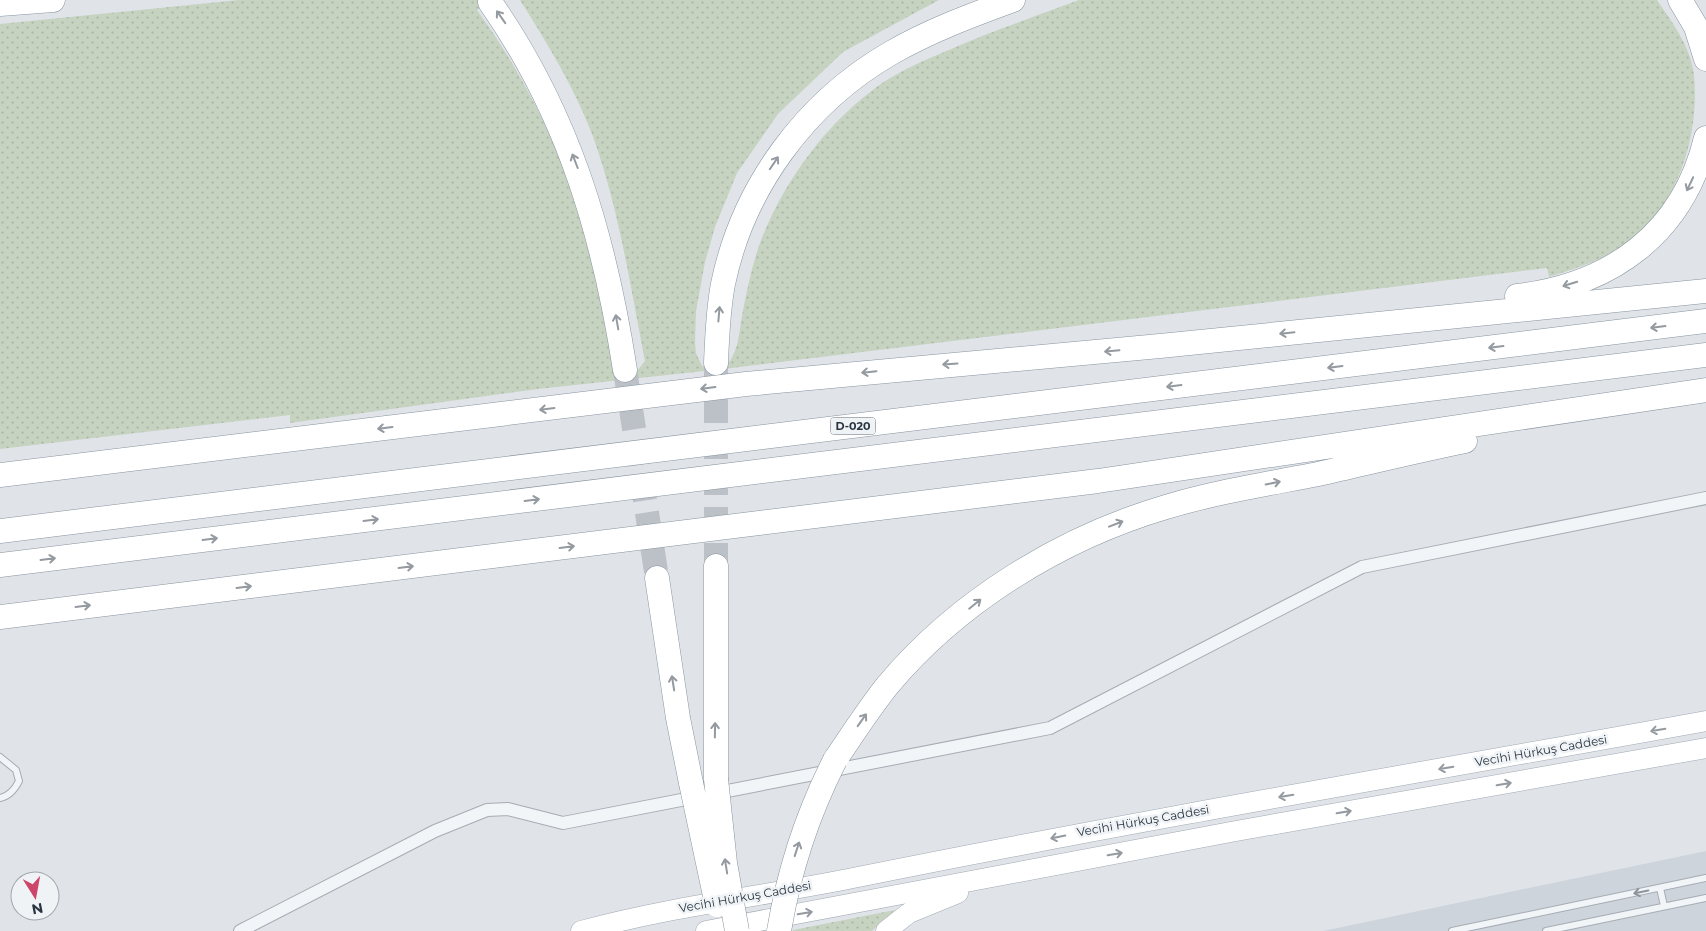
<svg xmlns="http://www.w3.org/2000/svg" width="1706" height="931" font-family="Montserrat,sans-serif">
<defs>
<pattern id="grass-dots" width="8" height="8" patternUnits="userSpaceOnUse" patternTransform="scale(1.25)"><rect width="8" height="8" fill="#c7d3c1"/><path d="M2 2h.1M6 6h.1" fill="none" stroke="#abb6a7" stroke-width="1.8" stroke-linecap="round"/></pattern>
</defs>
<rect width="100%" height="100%" fill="#e0e4e9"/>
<path fill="#ced4db" d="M1706 851V931H1323Z"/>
<path fill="url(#grass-dots)" d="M239 0H489L477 10C530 83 570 169 593 257 602 295 610 334 619 372L637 371 645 361C630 285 619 208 592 134 574 87 547 43 520 0H939L843 52 778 114 737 173 715 227 705 262 696 311 695 342 696 353 702 366 729 362C739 348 739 333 742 316 747 289 753 260 763 235 787 178 824 127 874 89 896 72 925 60 951 49 993 31 1036 16 1079 0H1657C1672 22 1691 47 1694 75 1700 137 1677 210 1623 246 1601 261 1574 269 1549 277L1547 268 732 368 538 389 290 423V415L0 449V24Z
M895 910 872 931H793V930Z"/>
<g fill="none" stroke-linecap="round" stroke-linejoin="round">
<path stroke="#bbc1c7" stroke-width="24" stroke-dasharray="24 12" stroke-linecap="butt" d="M716 363V566
M625 370 657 578"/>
<g stroke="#a5acb3" stroke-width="8">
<path id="lane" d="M0 757 16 770 19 781C15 789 10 796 0 798
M1660 888 1664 906
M1452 931 1706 878
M1546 931 1706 898"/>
</g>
<g stroke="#a5acb3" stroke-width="14">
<path id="street" d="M240 931 435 831 487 810 508 809 563 823 1050 728 1362 567 1706 498"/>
</g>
<g stroke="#9faab4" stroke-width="21">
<path id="primary" d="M581 931C672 906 766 896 858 877 1140 820 1423 772 1706 721
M706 931 1236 831 1706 748
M886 931 909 913 958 893"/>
</g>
<g stroke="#87949f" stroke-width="25">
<path id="highway" d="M1680 0 1696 27 1706 59
M490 2C569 115 604 235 625 370
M0 4 53 0
M1517 296C1612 285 1683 233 1706 138
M716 363C717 337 718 310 723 284 743 187 806 102 891 53 929 31 972 15 1013 0
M0 475 746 384 1160 346 1706 291
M0 531 1706 321
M0 565 1706 355
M716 566V779
M657 578 678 718 691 783
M0 617 1098 481 1706 390
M835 760C852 735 868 710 887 686 958 601 1061 538 1166 507 1216 492 1267 484 1318 474 1367 463 1416 451 1465 441"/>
</g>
<use href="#lane" stroke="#f2f5f7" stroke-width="6"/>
<use href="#street" stroke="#f2f5f7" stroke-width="12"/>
<use href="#primary" stroke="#fff" stroke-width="20"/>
<use href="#highway" stroke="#fff" stroke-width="24"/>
<g stroke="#87949f" stroke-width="25" stroke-linecap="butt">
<path id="highway-bridge" d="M716 779 725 863 737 931
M691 783 717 905
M779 931C789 870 807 815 835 760"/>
</g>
<use href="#highway-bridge" stroke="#fff" stroke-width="24"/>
</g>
<defs><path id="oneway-shaft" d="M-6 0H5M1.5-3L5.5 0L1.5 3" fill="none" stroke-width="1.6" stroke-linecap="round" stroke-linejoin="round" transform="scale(1.25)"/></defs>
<g stroke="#949aa0">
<use href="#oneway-shaft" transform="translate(501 17) rotate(-125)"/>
<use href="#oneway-shaft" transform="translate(575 161) rotate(-111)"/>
<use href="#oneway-shaft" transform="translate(774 163) rotate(-56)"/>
<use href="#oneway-shaft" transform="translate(1690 184) rotate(115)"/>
<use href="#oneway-shaft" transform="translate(1570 284) rotate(163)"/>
<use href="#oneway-shaft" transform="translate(719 314) rotate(-85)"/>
<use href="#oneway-shaft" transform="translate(617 322) rotate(-100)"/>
<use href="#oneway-shaft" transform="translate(1658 327) rotate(173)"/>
<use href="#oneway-shaft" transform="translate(1287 333) rotate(174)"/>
<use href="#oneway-shaft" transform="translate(1496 347) rotate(173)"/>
<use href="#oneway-shaft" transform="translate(1112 351) rotate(175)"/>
<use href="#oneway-shaft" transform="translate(950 364) rotate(176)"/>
<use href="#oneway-shaft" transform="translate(1335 367) rotate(173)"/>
<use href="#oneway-shaft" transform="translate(869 372) rotate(174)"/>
<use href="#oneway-shaft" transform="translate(1174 386) rotate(173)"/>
<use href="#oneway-shaft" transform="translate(708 388) rotate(173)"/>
<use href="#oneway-shaft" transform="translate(547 409) rotate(173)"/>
<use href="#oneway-shaft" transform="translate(385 428) rotate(173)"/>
<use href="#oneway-shaft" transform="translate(1273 483) rotate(-12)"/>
<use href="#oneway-shaft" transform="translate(532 500) rotate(-7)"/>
<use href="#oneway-shaft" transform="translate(371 520) rotate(-7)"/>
<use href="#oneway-shaft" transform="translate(1116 524) rotate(-21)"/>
<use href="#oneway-shaft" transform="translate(210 539) rotate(-7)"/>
<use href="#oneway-shaft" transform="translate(567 547) rotate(-7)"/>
<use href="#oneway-shaft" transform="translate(48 559) rotate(-7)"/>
<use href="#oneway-shaft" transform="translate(406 567) rotate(-7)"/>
<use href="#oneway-shaft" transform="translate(244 587) rotate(-7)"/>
<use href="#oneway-shaft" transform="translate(975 604) rotate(-39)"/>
<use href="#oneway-shaft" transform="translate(83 606) rotate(-7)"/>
<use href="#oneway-shaft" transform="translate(673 683) rotate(-99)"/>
<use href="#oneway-shaft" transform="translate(862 720) rotate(-55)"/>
<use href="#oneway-shaft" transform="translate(715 730) rotate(-89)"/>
<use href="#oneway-shaft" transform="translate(1658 730) rotate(170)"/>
<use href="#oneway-shaft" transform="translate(1446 768) rotate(170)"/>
<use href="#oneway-shaft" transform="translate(1504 784) rotate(-10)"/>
<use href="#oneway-shaft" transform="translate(1286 796) rotate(170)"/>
<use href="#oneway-shaft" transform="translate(1344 812) rotate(-10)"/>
<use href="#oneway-shaft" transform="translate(1058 837) rotate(169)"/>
<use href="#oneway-shaft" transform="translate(797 849) rotate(-72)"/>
<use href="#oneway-shaft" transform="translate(1115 854) rotate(-10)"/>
<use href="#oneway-shaft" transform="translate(726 866) rotate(-99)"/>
<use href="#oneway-shaft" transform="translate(805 913) rotate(-10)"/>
</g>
<use stroke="#8e949c" href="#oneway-shaft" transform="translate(1641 892) rotate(168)"/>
<g text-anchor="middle" stroke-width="5" stroke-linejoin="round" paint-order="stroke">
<rect fill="#eff3f6" stroke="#646d77" stroke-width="1" x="830.5" y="417.5" width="45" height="17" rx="4"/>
<g font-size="11" font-weight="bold" fill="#293440">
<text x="853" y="430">D-020</text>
</g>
<g font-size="12" fill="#293440" stroke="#eff3f6">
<text transform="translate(1541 751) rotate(-10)" y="4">Vecihi Hürkuş Caddesi</text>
<text transform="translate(1143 821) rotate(-10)" y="4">Vecihi Hürkuş Caddesi</text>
<text transform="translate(745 897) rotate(-10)" y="4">Vecihi Hürkuş Caddesi</text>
</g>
</g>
<g transform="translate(35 896) rotate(169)"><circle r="24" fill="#eff3f6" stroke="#a0a7ad"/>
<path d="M0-4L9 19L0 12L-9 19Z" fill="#cd466a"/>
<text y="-8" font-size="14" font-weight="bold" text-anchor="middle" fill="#293440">N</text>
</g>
</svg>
